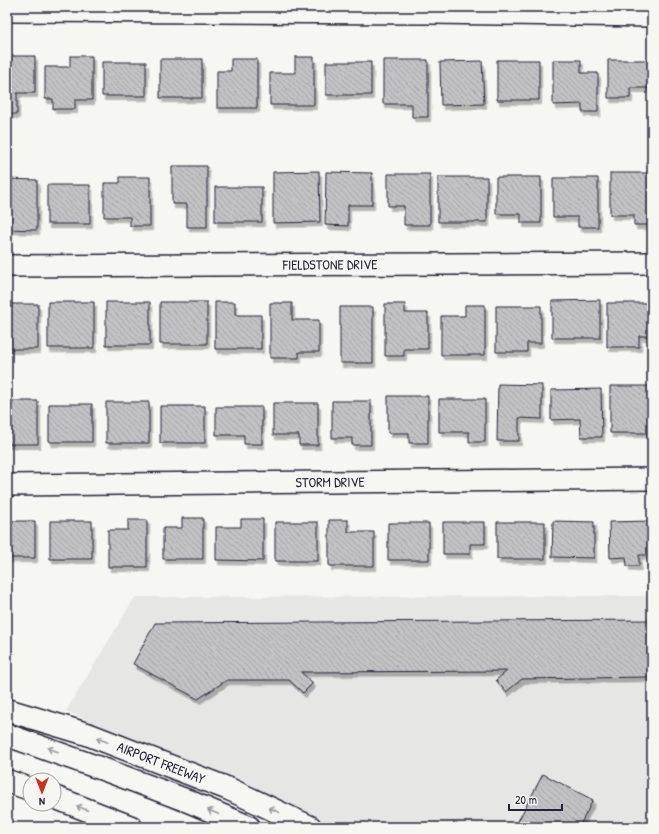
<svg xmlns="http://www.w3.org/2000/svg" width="659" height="834" font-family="'Patrick Hand',sans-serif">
<defs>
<pattern id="building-back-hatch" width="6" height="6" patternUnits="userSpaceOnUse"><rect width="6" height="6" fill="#c2c2c4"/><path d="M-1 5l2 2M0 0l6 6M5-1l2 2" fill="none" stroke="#a6a6a9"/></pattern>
<filter id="shadow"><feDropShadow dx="2.5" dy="4.5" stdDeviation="0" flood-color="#0004"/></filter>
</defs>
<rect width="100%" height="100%" fill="#f6f6f2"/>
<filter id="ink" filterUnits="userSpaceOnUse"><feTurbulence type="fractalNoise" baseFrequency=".025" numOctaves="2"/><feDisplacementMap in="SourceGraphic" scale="8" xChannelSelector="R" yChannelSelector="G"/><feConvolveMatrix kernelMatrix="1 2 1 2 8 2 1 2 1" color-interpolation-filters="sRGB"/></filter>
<g filter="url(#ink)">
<path fill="#e6e6e4" d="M652 596V827H334L313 816 66 711 135 597Z"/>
<path fill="url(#building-back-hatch)" stroke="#22223b" filter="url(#shadow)" d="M7 56H35V93H17V114H7Z
M70 56H92V100H75V109H53V99H45V67H70Z
M295 57H314V105H270V73H295Z
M160 59H202V98H160Z
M231 59H257V108H217V71H231Z
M383 60H428V117H412V104H383Z
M497 60H539V100H497Z
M553 60H581V73H598V112H582V104L553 105Z
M608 60H652V88H630V98H608Z
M482 61 484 104 441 105 440 62Z
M102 62H146V96H102Z
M326 62H371V95H326Z
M172 166H207V227H187V204H172Z
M319 171 320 222 273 223V172Z
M326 172 372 173V205H348V226L325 225Z
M610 173H652V225H634V215H610Z
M388 174H430V225H404V206H388Z
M120 177H150V226H130V217H104V183H120Z
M438 177H487V222H438Z
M496 177H541V223H521V214H496Z
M553 178H598V227H578V217H553Z
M7 179 37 180V230L7 229Z
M47 185H90V224H47Z
M215 187H262V222H215Z
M600 300V338H552V301Z
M48 302H94V348H48Z
M106 302H150V345H106Z
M160 302H207V344H160Z
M215 302H235V315H261V349H215Z
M270 303H292V320H319V352H299V358H270Z
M607 303H652V336H639V347H607Z
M7 304H38V349H7Z
M385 304H405V313H428V349H404V356H385Z
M465 305H485V355H441V316H465Z
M496 306H541V343H527V352H496Z
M340 307H373V363H340Z
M498 384 542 385V419L519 418V441H497Z
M610 386H652V433H610Z
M601 389 602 437H581L580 419 551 420V390Z
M388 396H428V443H409V433H388Z
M439 399H485V442H469V432H439Z
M7 401H38V444H7Z
M332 401H371V445H352V438H332Z
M106 402H149V443H106Z
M273 403H318V445H299V435H273Z
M49 404H92V442H49Z
M160 406H205V443H160Z
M216 407H262V444H244V435H216Z
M182 518H203V559H163V528H182Z
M241 519H263V561L216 560V527H241Z
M128 520H147V567H108V530H128Z
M329 520H348V532H374V566H329Z
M7 521H35V558H7Z
M50 521H92V559H50Z
M553 521 594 522V558L552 557Z
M652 521V555H639V566H627L626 557 610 558 609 522Z
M275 522H318V561H275Z
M443 522H485V544H470V554H443Z
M497 522H545V559H497Z
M388 523H429V560H388Z
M652 620V680L647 677 522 679 506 692 496 680 507 671 301 672 313 683 303 693 289 680H227L198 699 133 664 155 623Z
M543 774 593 800 579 827H515Z"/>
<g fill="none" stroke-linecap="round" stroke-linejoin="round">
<g stroke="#22223b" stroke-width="24">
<g id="street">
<path d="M7 11 431 13 652 16"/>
<path id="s1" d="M7 266 652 263"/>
<path id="s2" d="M7 485 652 479"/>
</g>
</g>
<g stroke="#22223b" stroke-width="25">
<g id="secondary">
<path id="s3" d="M7 710 87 734 229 789 310 827"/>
</g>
</g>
<g stroke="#22223b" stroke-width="25">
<path id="highway" d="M7 735 108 771 188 801 249 827
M7 781 30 789
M54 797 131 827"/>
</g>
<use href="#street" stroke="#f6f6f2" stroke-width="21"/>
<use href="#secondary" stroke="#f6f6f2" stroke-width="22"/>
<use href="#highway" stroke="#f6f6f2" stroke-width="22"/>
</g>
<defs><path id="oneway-shaft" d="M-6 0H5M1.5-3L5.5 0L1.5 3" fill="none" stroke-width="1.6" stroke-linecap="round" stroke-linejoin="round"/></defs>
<g stroke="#9797a0">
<use href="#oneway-shaft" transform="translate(102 740) rotate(-159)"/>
<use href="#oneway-shaft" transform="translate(53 750) rotate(-160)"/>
<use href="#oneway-shaft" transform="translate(82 808) rotate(-159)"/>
<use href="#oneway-shaft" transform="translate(274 810) rotate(-155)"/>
<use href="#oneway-shaft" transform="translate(213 812) rotate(-157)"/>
</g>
</g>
<g text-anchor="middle" stroke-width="3.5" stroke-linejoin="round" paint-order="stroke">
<g font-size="14" fill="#22223b" stroke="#f6f6f2">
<text dy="5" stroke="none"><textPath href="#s1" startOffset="323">FIELDSTONE DRIVE</textPath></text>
<text dy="5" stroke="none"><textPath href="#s2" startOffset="323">STORM DRIVE</textPath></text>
<text dy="5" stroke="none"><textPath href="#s3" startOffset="163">AIRPORT FREEWAY</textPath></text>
</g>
</g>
<rect width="659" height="834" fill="none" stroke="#f6f6f2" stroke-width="24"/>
<rect x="12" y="12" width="635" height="810" fill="none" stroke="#22223b" stroke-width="1.5" filter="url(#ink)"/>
<g transform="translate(42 792) rotate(180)"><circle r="19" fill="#f6f6f2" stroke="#a1a1a9"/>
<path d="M0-3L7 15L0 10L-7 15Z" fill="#c8321e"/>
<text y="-6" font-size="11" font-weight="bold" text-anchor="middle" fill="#22223b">N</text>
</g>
<path d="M509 804v6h53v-6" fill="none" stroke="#22223b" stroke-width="2"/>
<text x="515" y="804" font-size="12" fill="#22223b" stroke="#f6f6f2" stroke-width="3" paint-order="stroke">20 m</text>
</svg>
